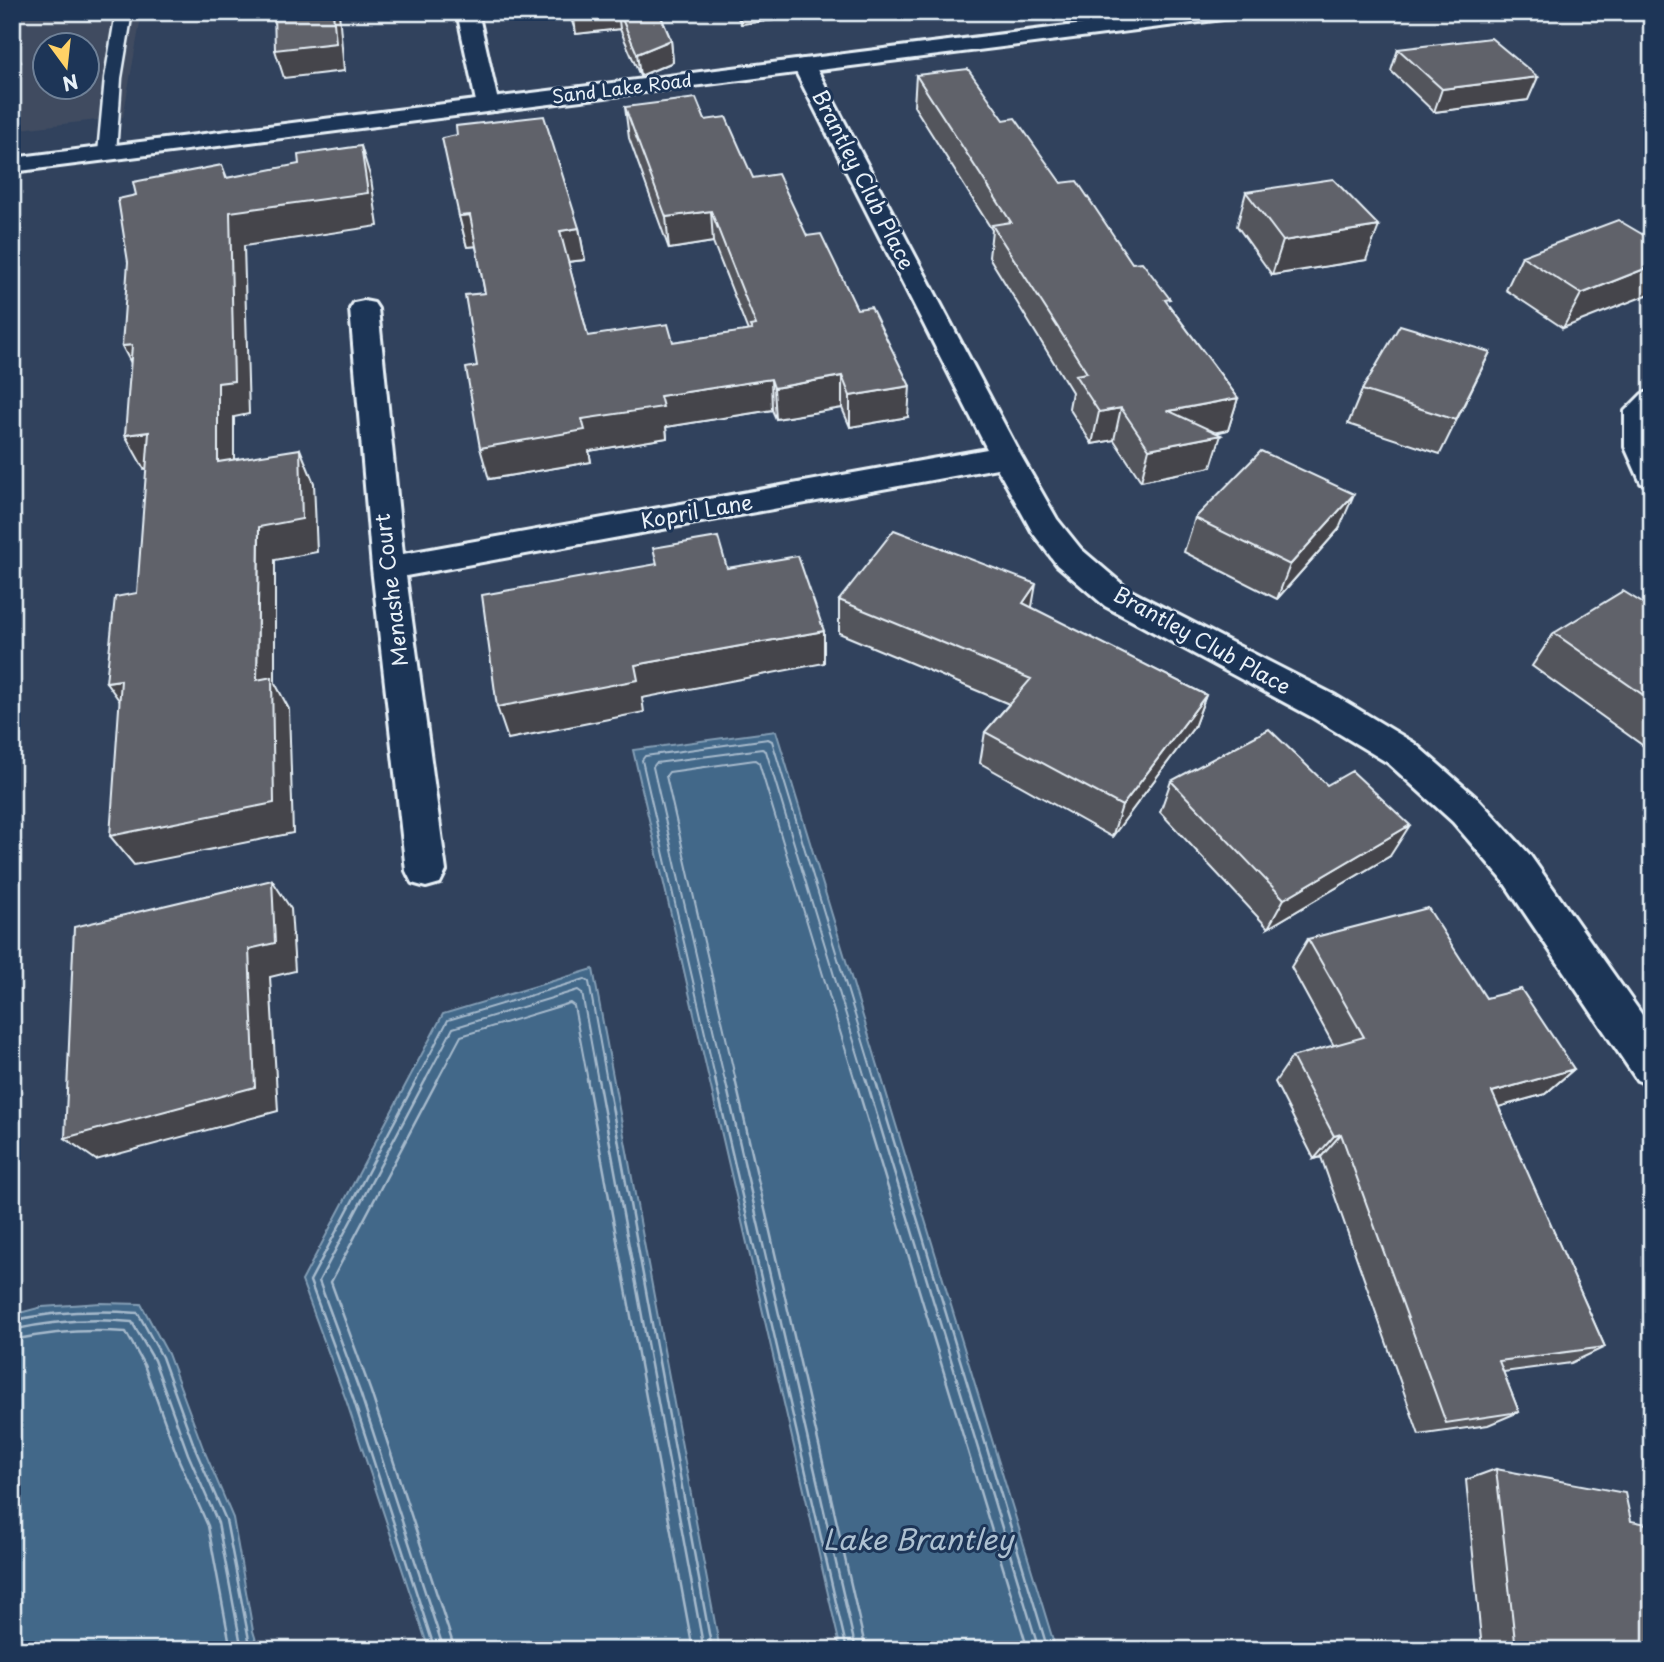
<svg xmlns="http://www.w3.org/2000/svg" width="1664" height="1662" font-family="'Playpen Sans',sans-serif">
<rect width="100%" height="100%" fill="#31425d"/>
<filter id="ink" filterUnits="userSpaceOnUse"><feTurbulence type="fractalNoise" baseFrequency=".0143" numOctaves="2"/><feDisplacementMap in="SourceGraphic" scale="14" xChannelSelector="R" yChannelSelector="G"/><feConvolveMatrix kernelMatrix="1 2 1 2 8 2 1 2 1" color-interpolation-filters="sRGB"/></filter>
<g filter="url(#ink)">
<path fill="#3f4c61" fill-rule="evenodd" d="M12 12H142L123 117 12 130ZM46 46H88V88H46Z"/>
<path fill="#426789" stroke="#849eb5" stroke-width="2" d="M776 731 1056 1650H841L633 750Z
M593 969 720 1650H429L346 1400 302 1281 443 1014Z
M101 1303 141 1304 168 1354 203 1448 233 1518 253 1631 259 1650H12V1315L42 1307Z"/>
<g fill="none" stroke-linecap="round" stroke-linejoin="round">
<path stroke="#a6bacc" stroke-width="2" d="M416 1081 448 1020 585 979 589 982 607 1081
M425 1081 453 1028 578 990 582 993 598 1081
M437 1081 461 1036 570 1003 574 1006 588 1081
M716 1081 642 760 645 756 768 739 772 741 875 1081
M725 1081 653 767 656 763 762 749 766 751 866 1081
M736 1081 666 776 669 772 755 760 759 763 855 1081"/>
<path stroke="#a6bacc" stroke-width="2.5" d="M417 1079 310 1281 353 1398 435 1650
M426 1079 319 1281 361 1395 444 1650
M438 1079 331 1282 371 1392 455 1650
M587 1079 693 1650
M598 1079 704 1650
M607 1079 712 1650
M715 1079 847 1650
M725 1079 856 1650
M735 1079 866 1650
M855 1079 1028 1650
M866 1079 1039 1650
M875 1079 1048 1650
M12 1321C54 1311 95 1310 138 1313L162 1357 196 1451 226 1520 251 1650
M12 1330C52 1321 91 1318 132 1322L154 1360 188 1454 218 1523 242 1650
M12 1340C50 1332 87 1329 126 1332L144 1365 178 1458 208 1526 231 1650"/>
<g stroke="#e8f1f8" stroke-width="5">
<path id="lane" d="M116 12H132L121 78 116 153 107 158 98 153 105 78Z"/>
</g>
<g stroke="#e8f1f8" stroke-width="6">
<path id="street" d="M457 12H478L499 106 496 111H480L477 106Z
M1106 12H1128L1139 25 1135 29H1121Z
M804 59 812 61 815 66 1021 456 1057 519 1081 549 1129 590 1336 696 1414 743 1479 800 1529 854 1652 1029V1086L1637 1080 1501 878 1453 822 1388 763 1310 716 1105 606 1057 565 1033 533 997 468 406 576 446 871 440 883 426 887 412 883 406 871 372 568 350 309 354 303 364 301 374 303 378 309 403 554 987 449 793 66 796 61Z
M1652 391V486L1641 483 1625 447V411L1642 394Z"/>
</g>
<g stroke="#e8f1f8" stroke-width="6">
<path id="secondary" d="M1179 12H1241L1238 16 1231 18 12 172V158Z"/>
</g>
<use href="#lane" fill="#1d3557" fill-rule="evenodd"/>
<use href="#street" fill="#1d3557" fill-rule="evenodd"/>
<use href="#secondary" fill="#1d3557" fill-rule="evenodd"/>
</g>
<path fill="#53545c" stroke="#e8f1f8" stroke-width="2" d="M569 12H659L671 40 673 62 640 76 620 29 576 34Z
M735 12H824V14L741 24Z
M1398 49 1528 100 1434 112 1391 71Z
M916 75 1004 120 1061 183 1168 304 1238 398 1228 430 1216 433 1211 467 1141 481 1114 440 1092 444 1069 408 1072 392 989 257 992 230 914 106Z
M625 107 705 120 753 178 807 236 908 417 850 427 842 408 776 419 772 410 666 427 667 438 589 451 591 462 489 479 477 366 485 293 476 246 467 247 459 216 579 228 585 260 568 262 588 336 673 342 748 331 713 242 669 249 629 138Z
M1246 192 1366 260 1272 275 1237 226Z
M1652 240 1563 328 1506 290 1522 256Z
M1490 352 1440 454 1348 424 1362 390Z
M1195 518 1339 529 1277 599 1184 552Z
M839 600 1031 608 1206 695 1194 727 1112 837 980 763 985 732 1009 704 839 633Z
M1652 609V752L1532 666 1554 633Z
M1171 781 1327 785 1390 856 1268 928 1160 812Z
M1308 939 1486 998 1574 1069 1545 1094 1498 1107 1605 1347 1571 1363 1503 1372 1519 1412 1488 1425 1419 1435 1321 1157 1314 1159 1275 1082 1292 1057 1334 1046 1291 967Z
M1496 1469 1652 1650H1482L1466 1480Z"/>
<path fill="#44454b" stroke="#e8f1f8" stroke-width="2" d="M333 12H339L344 71 284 78 275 50Z
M573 12H618L620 29 576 34Z
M740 12H824V14L741 24Z
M671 40 673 62 640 76 637 54Z
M12 44 21 62 12 67Z
M1538 77 1528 100 1434 112 1442 89Z
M361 146 371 179 378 226 244 246 249 414 234 417V496L218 462V383L226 178 222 165 235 198Z
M711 211 713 242 669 249 666 217Z
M470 215 478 246 467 247 459 216Z
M1379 226 1366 260 1272 275 1283 241Z
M579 228 585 260 566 262 560 231Z
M1652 266V293L1563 328 1581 294Z
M132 345 140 380 122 346Z
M842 376V408L776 419 774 388Z
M771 379 772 410 666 427 667 438 589 451 591 462 489 479 480 448 582 419 660 396Z
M910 386 908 417 850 427V396Z
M1238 398 1228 430 1161 443 1169 411Z
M1121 408 1114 440 1092 444 1099 412Z
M149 432 167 465 144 469 125 435Z
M1221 435 1211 467 1141 481 1149 449Z
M300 449 314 483 317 552 275 560V683L289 709 293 833 134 865 110 836 257 680 259 527Z
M1354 494 1339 529 1277 599 1290 565Z
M1036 584 1030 618 1023 603Z
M824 631V663L642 698 644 712 508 739 497 707 635 665Z
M121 680 129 714 106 682Z
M1206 695 1194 727 1112 837 1122 806Z
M1410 825 1390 856 1268 928 1284 899Z
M272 880 291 909 295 971 270 977 278 1111 96 1160 65 1138 249 949Z
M1574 1069 1545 1094 1466 1116 1492 1092Z
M1341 1134 1321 1157 1314 1159 1334 1136Z"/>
<path fill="#61626b" stroke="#e8f1f8" stroke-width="2" d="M274 12H333L336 43 275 50Z
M619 12H659L671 40 637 54Z
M1491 38 1538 77 1442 89 1398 49Z
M968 69 1004 120 1015 118 1061 183 1077 181 1132 263 1142 262 1170 299 1165 300 1238 398 1169 411 1221 435 1149 449 1121 408 1099 412 1075 375 1087 373 992 225 1011 222 916 75Z
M696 98 705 120 726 117 753 178 778 174 807 236 821 234 857 309 871 307 910 386 850 396 842 376 774 388 771 379 660 396 663 407 582 419 585 430 480 448 466 368 477 366 465 295 485 293 470 215 459 216 442 138 457 135 456 126 544 116 579 228 560 231 588 336 668 324 673 342 752 330 750 326 756 325 711 211 666 217 625 107Z
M361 146 368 193 230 212 234 381 218 383V462L300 449 302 519 259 527 257 680 272 677 274 803 110 836 121 680 106 682 115 597 137 593 149 432 125 435 132 345 122 346 128 262 118 199 136 195 133 182 222 165 226 178 299 164 298 155Z
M1333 179 1379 226 1283 241 1246 192Z
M1618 220 1652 240V266L1581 294 1522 256Z
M1400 325 1490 352 1456 420 1362 390Z
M1261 451 1354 494 1290 565 1195 518Z
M894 530 1036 584 1023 603 1206 695 1122 806 985 732 1031 679 839 600Z
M718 537 727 568 798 556 824 631 635 665 638 680 497 707 482 595 657 564 653 548Z
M1623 591 1652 609V701L1554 633Z
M1269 729 1327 785 1352 771 1410 825 1284 899 1171 781Z
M272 880 275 943 249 949 255 1087 65 1138 74 927Z
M1428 908 1486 998 1521 989 1574 1069 1492 1092 1605 1347 1499 1361 1519 1412 1446 1423 1341 1134 1334 1136 1292 1057 1364 1037 1308 939Z
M1496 1469 1625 1493 1631 1521 1652 1525V1650H1516Z"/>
</g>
<g text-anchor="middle" stroke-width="6" stroke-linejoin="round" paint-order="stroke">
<g font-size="18" fill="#e8f1f8" stroke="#1d3557">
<text transform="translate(622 89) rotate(-7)" y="6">Sand Lake Road</text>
</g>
<g font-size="21" fill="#e8f1f8" stroke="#1d3557">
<text transform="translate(863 180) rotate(63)" y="7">Brantley Club Place</text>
<text transform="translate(697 512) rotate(-10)" y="7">Kopril Lane</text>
<text transform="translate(392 590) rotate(-97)" y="7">Menashe Court</text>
<text transform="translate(1202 641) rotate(29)" y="7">Brantley Club Place</text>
</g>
<g font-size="28" font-style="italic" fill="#aec1d1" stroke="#1d3557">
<text x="918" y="1550">Lake Brantley</text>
</g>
</g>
<rect width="1664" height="1662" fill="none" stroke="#1d3557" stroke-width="42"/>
<rect x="21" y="21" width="1622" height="1620" fill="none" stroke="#e8f1f8" stroke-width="2.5" filter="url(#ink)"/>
<g transform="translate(66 66) rotate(165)"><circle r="33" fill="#1d3557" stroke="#6e8097" stroke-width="2"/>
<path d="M0-5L12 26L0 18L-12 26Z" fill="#ffd166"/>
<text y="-10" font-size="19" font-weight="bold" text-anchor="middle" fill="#e8f1f8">N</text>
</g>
</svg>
